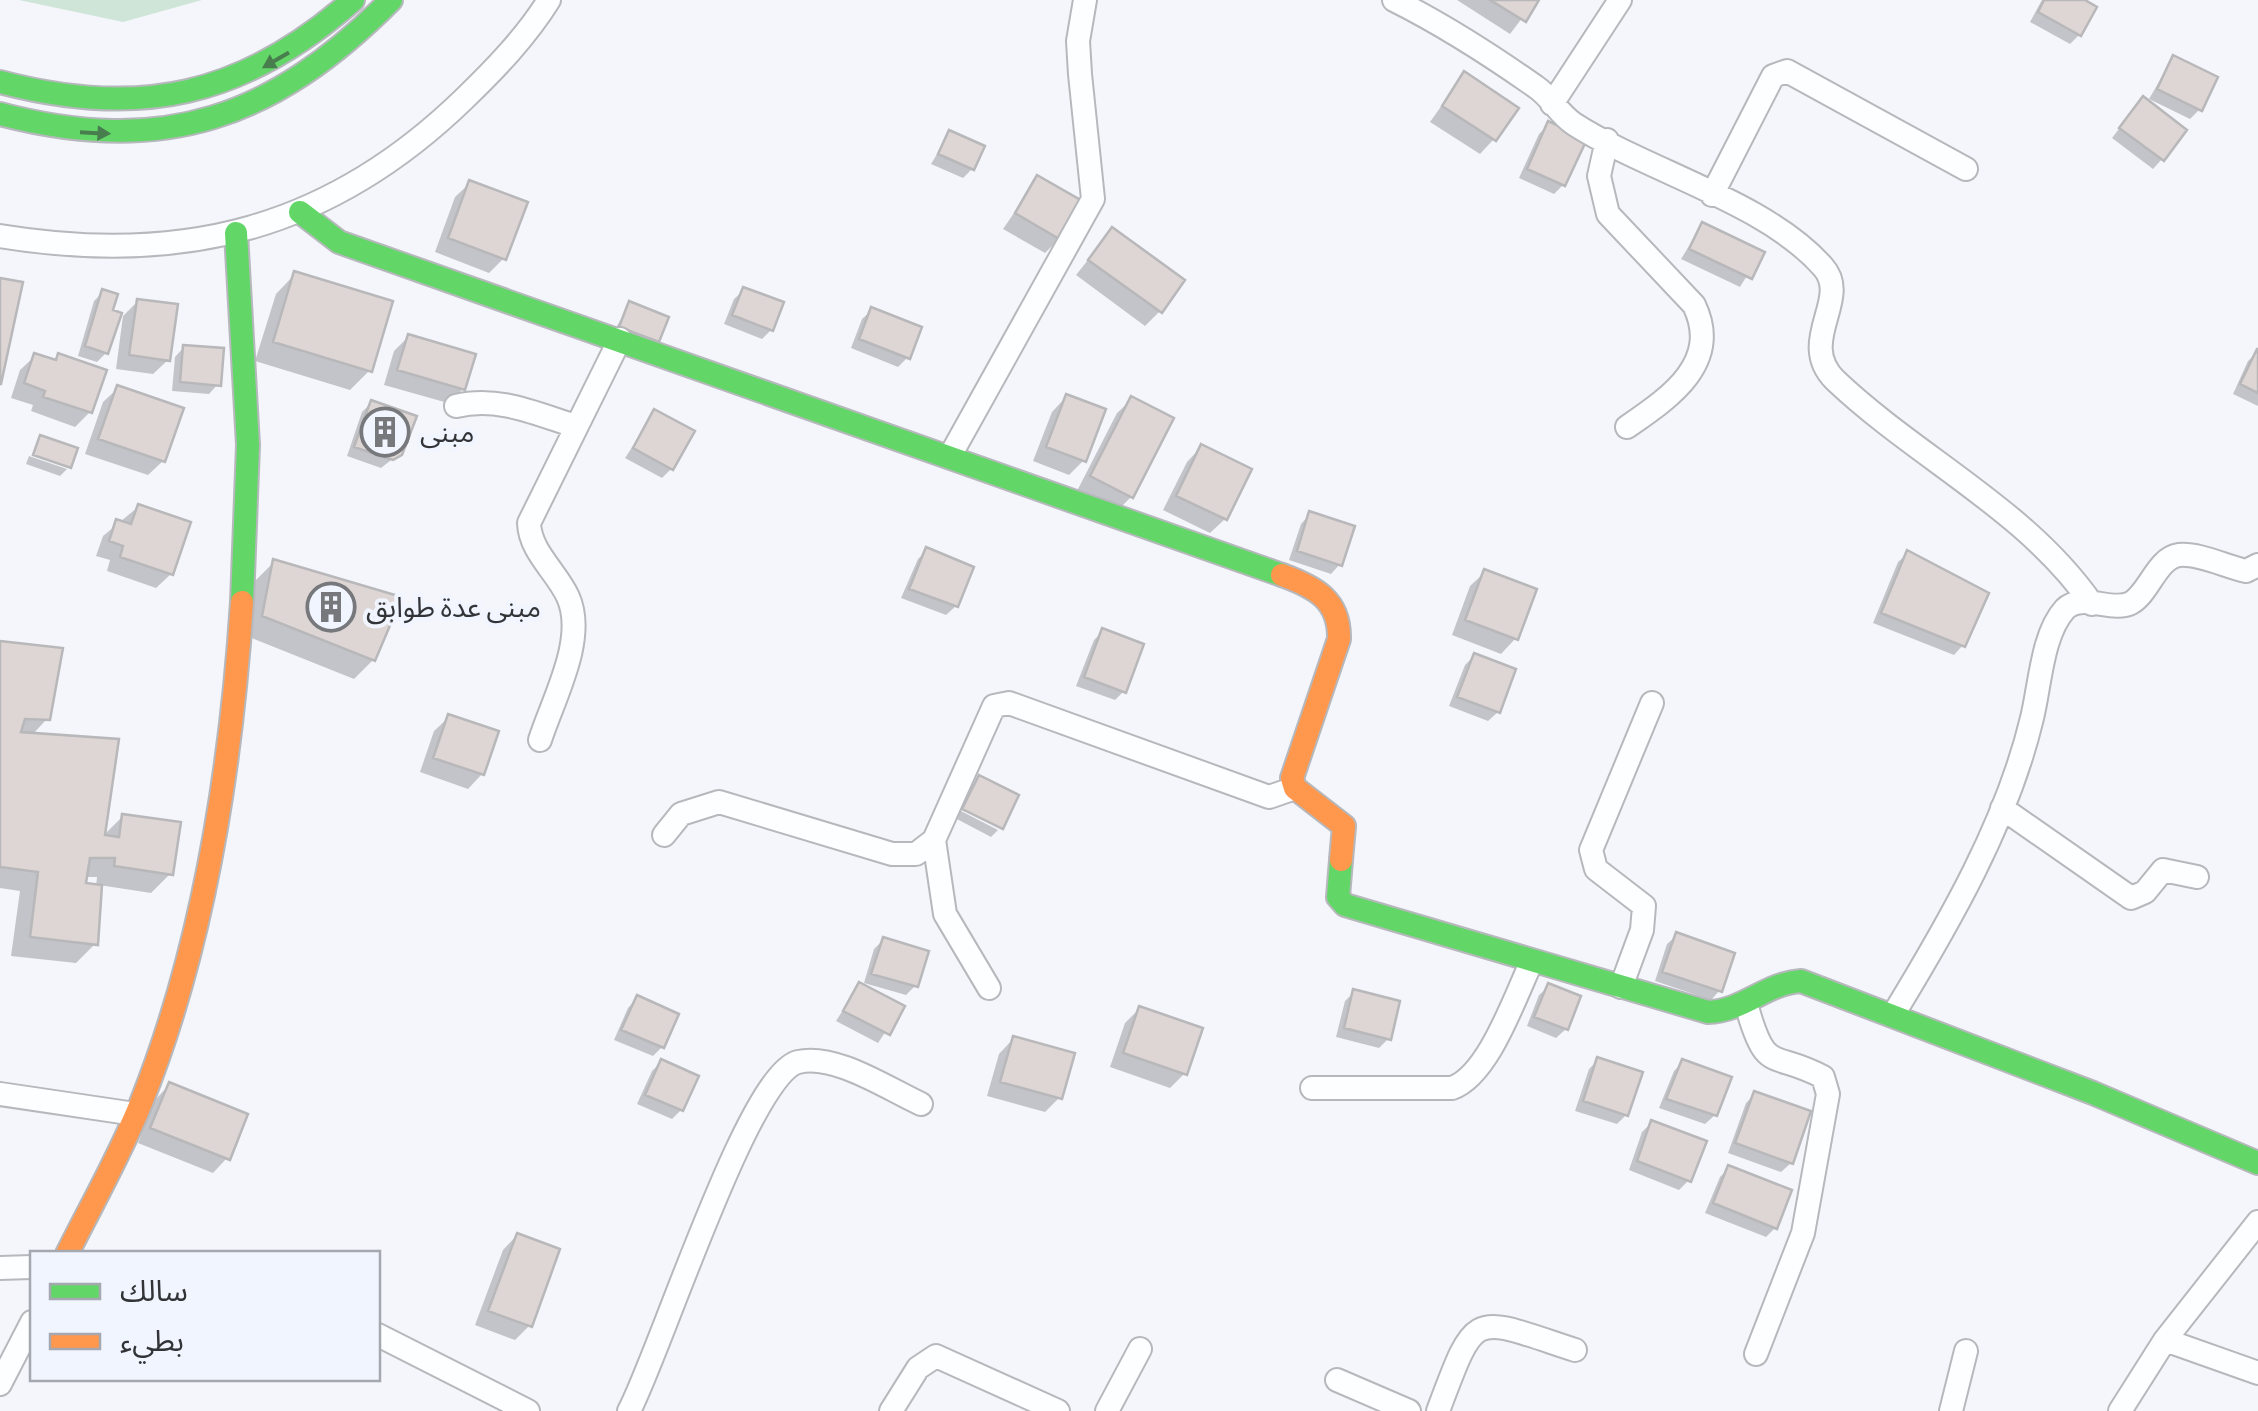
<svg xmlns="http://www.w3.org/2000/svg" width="2258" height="1411" font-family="'Source Sans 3','Noto Sans Arabic',sans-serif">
<rect width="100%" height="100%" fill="#f4f6fc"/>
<path fill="#cee5d7" d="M19 0H202L123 22Z"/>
<path fill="#0003" fill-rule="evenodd" d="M1457 0H1536L1510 34Z
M2042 0H2080L2079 35 2070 44 2030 22Z
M2173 58 2200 109 2190 119 2149 99Z
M1464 74 1494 139 1480 154 1430 122Z
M2134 109 2162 159 2153 169 2112 138Z
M1549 124 1563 185 1554 194 1519 178 1539 134Z
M950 133 972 169 963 178 931 164Z
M1038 178 1059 239 1045 253 1003 229Z
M470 183 504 258 489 273 435 252 455 197Z
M1702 225 1761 253 1740 287 1681 259Z
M1112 230 1160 311 1145 326 1076 275Z
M295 274 370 370 350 390 255 361 276 294Z
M744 290 771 330 762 339 724 324 734 299Z
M103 292 106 353 97 362 78 356 94 301Z
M138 301 168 360 153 374 116 369 123 316Z
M630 304 666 318 611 336Z
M872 310 907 358 898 367 851 348 862 319Z
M408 337 463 389 448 403 384 385 394 351Z
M184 347 218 384 209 394 172 391 175 357Z
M2258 352V406L2233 394 2248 361Z
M35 356 53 362 59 356 90 412 75 427 31 411 33 405 11 398 20 370Z
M118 388 163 461 148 475 85 454 103 402Z
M1066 397 1084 460 1069 475 1033 461 1052 412Z
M1132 399 1131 497 1117 511 1077 491 1117 413Z
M371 403 400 453 381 468 347 456 362 412Z
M655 412 671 469 662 478 625 458Z
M1201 447 1248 470 1225 519 1210 533 1163 510 1187 462Z
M29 456 67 469 60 476 26 464Z
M138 507 171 574 156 588 107 571 110 560 96 556 103 536Z
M1310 514 1340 564 1331 574 1289 560 1301 524Z
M927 550 956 606 946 615 901 598 918 559Z
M1908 553 1963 645 1954 655 1873 623 1898 562Z
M274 562 373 660 354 679 244 635 254 582Z
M1485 572 1515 639 1501 654 1452 635 1470 586Z
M1103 631 1124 691 1115 700 1076 686 1094 640Z
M0 645 47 719 31 736 102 837 123 816 171 873 151 893 99 885 95 944 76 963 11 956 20 891 0 888ZM85 877H97L96 887 84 885Z
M1474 656 1498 712 1488 721 1449 706 1465 665Z
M449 717 482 774 468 789 420 772 434 731Z
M979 778 1001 825 961 805Z
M959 810 998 830 991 837 955 818Z
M1677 935 1720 990 1711 1000 1655 981 1667 944Z
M883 940 915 986 906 995 864 983 874 949Z
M859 985 902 1007 878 1043 836 1021Z
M1549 986 1566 1029 1556 1038 1527 1026 1539 995Z
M1354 992 1388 1039 1379 1048 1336 1037 1345 1001Z
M637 998 662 1047 653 1056 614 1040 628 1008Z
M1139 1009 1185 1073 1170 1088 1110 1067 1125 1023Z
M1013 1039 1060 1097 1045 1112 987 1096 999 1054Z
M1598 1060 1626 1115 1617 1124 1575 1111 1589 1069Z
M661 1062 681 1110 672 1119 637 1104 652 1071Z
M1683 1062 1715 1115 1705 1124 1659 1108 1674 1071Z
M169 1085 227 1158 213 1173 138 1143 155 1100Z
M1755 1094 1791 1163 1781 1172 1728 1153 1746 1103Z
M1651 1123 1689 1180 1679 1190 1629 1170 1642 1132Z
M1729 1168 1775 1228 1766 1237 1705 1213 1720 1177Z
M517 1235 530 1325 515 1340 475 1325 503 1250Z"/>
<path fill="#ded6d4" stroke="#b8b7b9" stroke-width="2.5" d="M1490 0H1539L1526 22Z
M2044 0H2085L2097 7 2081 36 2038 12Z
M2173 55 2218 77 2202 111 2157 89Z
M1464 71 1519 108 1496 141 1442 106Z
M2143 96 2187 130 2164 161 2119 128Z
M1548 121 1587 139 1565 186 1527 169Z
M949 130 985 146 974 170 938 154Z
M1037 175 1084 202 1061 240 1015 213Z
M469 180 528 202 506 260 448 238Z
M1702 222 1765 252 1752 279 1689 249Z
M1112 227 1185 280 1162 313 1088 260Z
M294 271 393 301 372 372 273 342Z
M0 278 23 282 1 384H0Z
M743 287 784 302 773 331 732 315Z
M102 289 118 294 113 310 122 313 108 354 85 346Z
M137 299 178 304 170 361 129 355Z
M629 301 669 317 659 342 619 327Z
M871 307 922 327 910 359 859 339Z
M408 334 476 354 465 390 397 370Z
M183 345 224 348 221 386 180 382Z
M2257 349H2258V393L2240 384Z
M34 353 56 360 58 353 107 370 92 413 43 397 45 391 24 383Z
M117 385 184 408 165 462 98 439Z
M1066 394 1106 409 1086 462 1046 447Z
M1131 396 1174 418 1133 498 1090 476Z
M371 400 417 416 402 455 393 460 354 447Z
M654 409 695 431 673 470 633 448Z
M40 435 78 448 71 468 33 455Z
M1201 444 1252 469 1227 520 1176 496Z
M138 504 191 522 173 575 120 557 123 546 109 541 116 519 131 524Z
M1309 511 1355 526 1342 566 1297 551Z
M926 547 974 567 958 607 909 589Z
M1907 550 1989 593 1965 647 1881 613Z
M273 559 402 597 375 661 262 616Z
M1484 569 1537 589 1518 640 1465 620Z
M1102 628 1144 644 1126 693 1084 677Z
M0 641 63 648 50 720 25 719 21 732 119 739 105 835 119 837 122 814 181 822 173 875 114 866 115 858H90L86 883 102 885 98 945 30 937 38 872 0 867Z
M1474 653 1516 669 1500 713 1457 697Z
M448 714 499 731 484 775 433 758Z
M979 775 1019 795 1003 829 962 809Z
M1676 932 1735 953 1722 992 1662 972Z
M883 937 929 951 918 987 871 974Z
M859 982 905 1006 890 1035 843 1011Z
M1548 983 1581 996 1568 1030 1534 1017Z
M1353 989 1400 1001 1391 1040 1344 1028Z
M637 995 679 1014 664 1048 621 1030Z
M1139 1006 1203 1028 1187 1075 1123 1053Z
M1013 1036 1075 1053 1062 1099 1000 1082Z
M1597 1057 1643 1072 1628 1116 1583 1101Z
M661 1059 699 1076 683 1111 645 1095Z
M1682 1059 1732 1077 1717 1116 1666 1099Z
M169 1082 248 1114 230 1160 150 1128Z
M1754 1091 1811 1111 1793 1164 1735 1143Z
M1651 1120 1707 1141 1691 1182 1637 1161Z
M1728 1165 1792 1190 1777 1229 1713 1203Z
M517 1233 560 1249 532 1327 488 1311Z"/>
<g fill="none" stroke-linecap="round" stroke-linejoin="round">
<g stroke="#b6b8bc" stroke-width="26">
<path id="street" d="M1394 0C1442 24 1492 56 1536 87 1551 97 1558 113 1574 124 1647 171 1766 202 1823 267 1852 299 1796 341 1835 380 1917 458 2026 509 2092 604
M1552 104 1620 0
M1607 140 1599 176 1608 214 1694 305C1722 363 1669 398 1627 427
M1712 195 1773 76 1787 71 1966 169
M0 236C183 266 330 229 464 99 495 69 526 37 549 0
M456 406C498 396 534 413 575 426
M950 456 1093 199 1080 74 1078 41 1085 0
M540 740C553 699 587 639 568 597 557 572 530 552 529 523L620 339
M2002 808 2131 898 2145 892 2163 870 2197 877
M664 835 681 814 719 802 892 854H916L934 840
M1621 987 1642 930 1644 906 1596 869 1591 850 1652 703
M989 988 945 914 934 840 994 706 1009 703 1269 797 1295 788
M1747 1007C1766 1075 1772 1050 1823 1077L1828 1094 1803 1233 1756 1354
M1893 1015C1949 923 2007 823 2032 718 2040 686 2042 634 2065 609 2082 592 2112 613 2131 603 2149 593 2157 558 2179 555 2199 553 2227 567 2246 571L2258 565
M1312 1088H1452C1489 1075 1515 996 1532 961
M0 1094 135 1114
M0 1268 32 1267
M378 1335 528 1411
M2165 1340 2258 1373
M1337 1380 1409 1411
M0 1384 32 1322
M629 1411C660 1353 748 1075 798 1062 835 1053 888 1089 921 1104
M891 1411 918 1368 936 1356 1058 1411
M1107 1411 1140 1349
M1438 1411C1477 1307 1471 1316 1575 1350
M1951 1411 1966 1351
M2120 1411 2165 1340 2258 1222"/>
</g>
<g stroke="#b6b8bc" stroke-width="26">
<path id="fast" d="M0 82C140 119 244 96 353 0
M0 114C163 157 274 118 391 0
M300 212 339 242 1282 575
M236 233 248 445 242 602
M1341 860 1338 897 1345 905 1708 1012C1744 1011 1766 983 1801 981L2093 1093 2258 1163"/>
</g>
<g stroke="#b6b8bc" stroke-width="26">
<path id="slow" d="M1282 575C1315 587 1340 600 1339 639L1292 778 1295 788 1344 826 1341 860
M67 1254C92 1204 120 1155 141 1103 204 946 231 770 242 602"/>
</g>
<use href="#street" stroke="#fdfeff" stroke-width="22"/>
<use href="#fast" stroke="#63d668" stroke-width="22"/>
<use href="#slow" stroke="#ff974d" stroke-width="22"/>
</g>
<defs><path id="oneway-solid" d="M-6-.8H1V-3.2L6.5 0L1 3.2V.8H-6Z" transform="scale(2.5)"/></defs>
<g fill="#487d4d">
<use href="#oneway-solid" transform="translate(276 60) rotate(150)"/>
<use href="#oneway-solid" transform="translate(95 133) rotate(3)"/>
</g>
<defs>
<g id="building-ring" transform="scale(2.5)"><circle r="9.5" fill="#f1f5ff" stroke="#76787c" stroke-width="1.5"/><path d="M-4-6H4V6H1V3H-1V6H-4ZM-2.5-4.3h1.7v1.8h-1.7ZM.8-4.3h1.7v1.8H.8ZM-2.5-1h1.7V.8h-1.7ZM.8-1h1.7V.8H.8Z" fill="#76787c"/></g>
</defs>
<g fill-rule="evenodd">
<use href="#building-ring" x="385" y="432"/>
<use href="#building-ring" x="331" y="607"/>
</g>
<g text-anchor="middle" stroke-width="8" stroke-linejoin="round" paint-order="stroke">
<g font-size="28" fill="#323437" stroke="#f1f5ff" text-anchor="start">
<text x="420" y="442">مبنى</text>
<text x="366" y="617">مبنى عدة طوابق</text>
</g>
</g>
<rect x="30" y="1251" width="350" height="130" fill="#f1f5ff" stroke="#a5a8af" stroke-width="2.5"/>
<rect x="50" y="1284" width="50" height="15" fill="#63d668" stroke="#a5a8af" stroke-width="2.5"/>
<text x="120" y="1301" font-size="30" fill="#323437">سالك</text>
<rect x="50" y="1334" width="50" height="15" fill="#ff974d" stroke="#a5a8af" stroke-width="2.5"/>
<text x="120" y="1351" font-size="30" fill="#323437">بطيء</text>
</svg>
